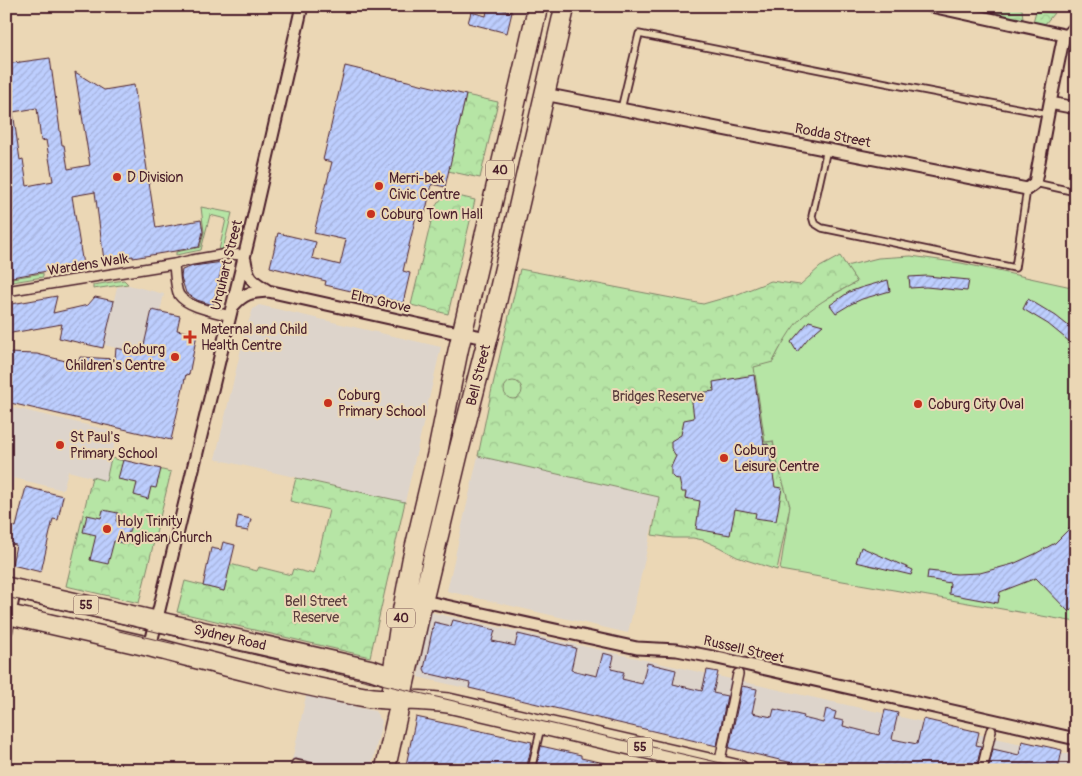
<svg xmlns="http://www.w3.org/2000/svg" width="1082" height="776" font-family="Pangolin,sans-serif">
<defs>
<pattern id="park-crowns" width="20" height="18" patternUnits="userSpaceOnUse" patternTransform="scale(1.25)"><rect width="20" height="18" fill="#b6e5a5"/><path d="M2 6a3 3 0 1 1 6 0M12 15a3 3 0 1 1 6 0" fill="none" stroke="#9ec48e"/></pattern>
<pattern id="building-hatch" width="6" height="6" patternUnits="userSpaceOnUse" patternTransform="scale(1.25)"><rect width="6" height="6" fill="#bdcefe"/><path d="M-1 1l2-2M0 6l6-6M5 7l2-2" fill="none" stroke="#a4b0da"/></pattern>
</defs>
<rect width="100%" height="100%" fill="#ebd7b5"/>
<filter id="ink" filterUnits="userSpaceOnUse"><feTurbulence type="fractalNoise" baseFrequency=".02" numOctaves="2"/><feDisplacementMap in="SourceGraphic" scale="10" xChannelSelector="R" yChannelSelector="G"/><feConvolveMatrix kernelMatrix="1 2 1 2 8 2 1 2 1" color-interpolation-filters="sRGB"/></filter>
<g filter="url(#ink)">
<path fill="#ddd4cb" d="M129 285 164 294 160 312 151 311 142 354 104 345 117 287Z
M259 305 441 347 405 502 215 459 245 332 253 309Z
M6 406 117 432 106 481 68 471 63 490 14 478 6 510Z
M478 456 659 497 628 633 447 591Z
M430 612 1076 756V770H818L418 677Z
M306 696 375 711 382 721 371 770H290Z"/>
<path fill="url(#park-crowns)" stroke="#808268" d="M988 6H1008L1022 9 1023 19 984 11Z
M1036 11 1054 13 1044 25 1033 22Z
M466 95 498 102 480 178 448 171Z
M449 194 475 200 448 314 411 305 434 209C438 202 442 197 449 194Z
M840 256 857 282 834 294 802 317 779 350 773 362 765 442 773 441 778 465 790 506 777 570 737 557 719 547 703 540 693 538H673L652 535 659 497 478 456 491 393 520 269 703 304 738 294 771 281 800 285 820 267Z
M111 458 171 472 139 603 66 586 92 477 106 481Z
M296 478 405 502 370 657 177 612 185 581 224 591 230 564 257 571 259 567 291 575 293 569 314 574 329 510 290 501Z"/>
<path fill="#b6e5a5" stroke="#808268" d="M201 207 232 213 223 249 219 250 226 219 210 215 201 250 176 255V252L200 247 204 232Z
M911 256 961 263 1076 288V622L780 570 790 506 778 465 773 441 765 442 754 367 773 362C779 349 792 326 803 316 819 302 838 292 857 282L846 266 878 258Z
M43 273V277L6 283V279Z
M124 280 128 284 93 289V285Z
M504 390a9 9 0 1 1 18 0a9 9 0 1 1-18 0Z"/>
<path fill="url(#building-hatch)" stroke="#4a1f2b" fill-rule="evenodd" d="M488 6 512 12 507 33 468 23 471 12 486 16Z
M50 58 62 145H64L68 169 90 165 75 72 104 90 134 85 156 228 201 220 203 232 199 247 133 258V256L104 260 95 192 72 196 83 265 6 278V64ZM37 108 41 141 46 140 53 181 27 186 23 159 20 160 13 112Z
M345 66 466 95 445 187 432 184 425 214 417 212 403 271 410 273 403 303 325 285 326 281 270 267 278 233 316 242 312 258 340 265 346 240 314 233 332 162 323 160Z
M223 262 213 305 197 300 186 293 181 277 182 270 193 266Z
M927 276 969 280 967 291 926 287 910 288 909 277Z
M888 280 890 291 862 299 851 304 836 313 830 305 849 292 860 288Z
M57 296 53 313 88 305 95 297 114 301 103 348 59 338 62 324 6 334V305Z
M1028 299 1056 316 1076 332V335L1070 342 1048 324 1023 309Z
M152 310 180 316 177 330 197 334 189 375 186 374 171 440 6 402V353L37 354 78 364 80 357 115 359 116 348 142 354Z
M809 321 823 325 809 337 797 352 791 342Z
M754 375 764 445 768 444 775 487 782 488 776 521 755 518 756 513 735 509 730 535 696 529 700 501 685 498 686 492H682L679 479 674 478 671 475V467L676 456 671 448V441L681 435 684 420 694 418 691 394 714 391 713 382Z
M123 460 161 469 156 488 151 487 148 499 134 495 137 483 118 479Z
M26 487 63 496 58 520 53 519 41 572 12 565 16 545 6 543V524L16 527Z
M103 510 118 513 116 521 131 524 126 544 114 541 108 564 90 560 96 535 83 532 87 515 101 518Z
M238 516 251 519 248 531 236 529Z
M1076 522V605L1069 612 1036 578 1000 592 998 603 949 594 950 583 927 579 928 571 957 574 980 573 1013 564 1035 554 1055 543Z
M223 542 235 545 224 591 203 586 211 548 221 550Z
M861 547 913 570 911 575 856 562Z
M453 620 495 630 492 641 515 646 518 634 576 648 571 670 597 676 603 653 614 656 611 669 624 672 622 679 642 684 647 663 676 670 673 684 702 691 707 670 718 672 713 693 727 696 717 746 469 688 470 683 426 673 424 669 434 622 451 626Z
M742 686 757 689 752 713 772 717 774 709 804 716 803 718 823 723 826 709 836 712 834 719 844 721 843 726 879 735 885 710 898 713 892 739 917 744 923 719 979 732 976 745 981 746 976 770H822L729 748Z
M416 717 532 742 531 744H532L526 770H479L462 766 461 770H405Z
M1022 741 1062 750 1058 770H988L993 749 1019 755Z
M541 746 581 755V758L614 765 613 770H536Z"/>
<g fill="none" stroke-linecap="round" stroke-linejoin="round">
<g stroke="#4a1f2b" stroke-width="9">
<path id="service" d="M1064 35 1076 22
M621 109 639 34 886 83 1048 114
M827 149 812 216 814 223 822 228 1015 268 1027 189
M1035 183 1076 192
M294 770 295 763 326 770
M531 770 541 727"/>
</g>
<g stroke="#4a1f2b" stroke-width="12">
<path id="pedestrian" d="M6 291 174 264
M230 316C216 312 187 307 179 295 175 288 175 273 174 264L192 260 227 254 245 255
M719 765 738 674
M982 770 991 731"/>
</g>
<g stroke="#4a1f2b" stroke-width="15">
<path id="minor" d="M931 6 1064 35 1050 103 1076 108
M544 94 1027 189 1035 183 1050 103
M245 260C248 280 253 281 268 291
M233 306C244 293 251 292 268 291L448 331 488 338
M419 600 637 648 677 650 713 657 1076 739
M6 631 15 589
M150 647 248 241 302 6"/>
</g>
<g stroke="#4a1f2b" stroke-width="22">
<path id="trunk" d="M6 587 372 670 404 681
M6 614C54 625 103 636 151 647 222 665 293 684 365 697 393 701 421 699 448 703L739 770
M392 697 394 665 400 624 412 560 438 450 458 351 538 6
M385 770 423 600 458 454 492 322 565 6"/>
</g>
<use href="#service" stroke="#ebd7b5" stroke-width="5.5"/>
<use href="#pedestrian" stroke="#ebd7b5" stroke-width="9"/>
<use href="#minor" stroke="#ebd7b5" stroke-width="11"/>
<use href="#trunk" stroke="#ebd7b5" stroke-width="19"/>
<path stroke="#4a1f2b" stroke-width="1" d="M6 597 751 770
M119 631 175 644"/>
</g>
</g>
<g fill="#c8321e" stroke="#ebd7b5" stroke-width="2">
<circle cx="117" cy="177" r="5"/>
<circle cx="379" cy="186" r="5"/>
<circle cx="371" cy="214" r="5"/>
<path d="M187.5 329.5h5v5h5v5h-5v5h-5v-5h-5v-5h5z"/>
<circle cx="175" cy="357" r="5"/>
<circle cx="328" cy="403" r="5"/>
<circle cx="918" cy="404" r="5"/>
<circle cx="60" cy="445" r="5"/>
<circle cx="724" cy="458" r="5"/>
<circle cx="107" cy="529" r="5"/>
</g>
<g text-anchor="middle" stroke-width="4" stroke-linejoin="round" paint-order="stroke">
<g fill="#ebd7b5" stroke="#7a5654" stroke-width="1">
<rect x="486" y="160.5" width="28" height="19" rx="4"/>
<rect x="73.5" y="595.5" width="25" height="19" rx="4"/>
<rect x="387" y="608.5" width="28" height="19" rx="4"/>
<rect x="627.5" y="737.5" width="25" height="19" rx="4"/>
</g>
<g font-size="12" font-weight="bold" fill="#4a1f2b">
<text x="500" y="174">40</text>
<text x="86" y="609">55</text>
<text x="401" y="622">40</text>
<text x="640" y="751">55</text>
</g>
<g font-size="14" fill="#4a1f2b" stroke="#ebd7b5">
<text transform="translate(833 135) rotate(11)" y="5">Rodda Street</text>
<text transform="translate(88 264) rotate(-9)" y="5">Wardens Walk</text>
<text transform="translate(226 265) rotate(-76)" y="5">Urquhart Street</text>
<text transform="translate(381 301) rotate(13)" y="5">Elm Grove</text>
<text transform="translate(478 375) rotate(-76)" y="5">Bell Street</text>
<text transform="translate(230 637) rotate(13)" y="5">Sydney Road</text>
<text transform="translate(744 649) rotate(13)" y="5">Russell Street</text>
</g>
<g font-size="14" fill="#4a1f2b" stroke="#ebd7b5" text-anchor="start">
<text x="127" y="182">D Division</text>
<text x="389" y="183">Merri-bek<tspan x="389" dy="16">Civic Centre</tspan></text>
<text x="381" y="219">Coburg Town Hall</text>
<text x="201" y="334">Maternal and Child<tspan x="201" dy="16">Health Centre</tspan></text>
<text x="165" y="354" text-anchor="end">Coburg<tspan x="165" dy="16">Children's Centre</tspan></text>
<text x="338" y="400">Coburg<tspan x="338" dy="16">Primary School</tspan></text>
<text x="928" y="409">Coburg City Oval</text>
<text x="70" y="442">St Paul's<tspan x="70" dy="16">Primary School</tspan></text>
<text x="734" y="455">Coburg<tspan x="734" dy="16">Leisure Centre</tspan></text>
<text x="117" y="526">Holy Trinity<tspan x="117" dy="16">Anglican Church</tspan></text>
</g>
<g font-size="14" fill="#5a3d3d" stroke="#ebd7b5">
<text x="658" y="401">Bridges Reserve</text>
<text x="316" y="606">Bell Street<tspan x="316" dy="16">Reserve</tspan></text>
</g>
</g>
<rect width="1082" height="776" fill="none" stroke="#ebd7b5" stroke-width="25"/>
<rect x="12" y="12" width="1057" height="751" fill="none" stroke="#4a1f2b" stroke-width="2" filter="url(#ink)"/>
</svg>
